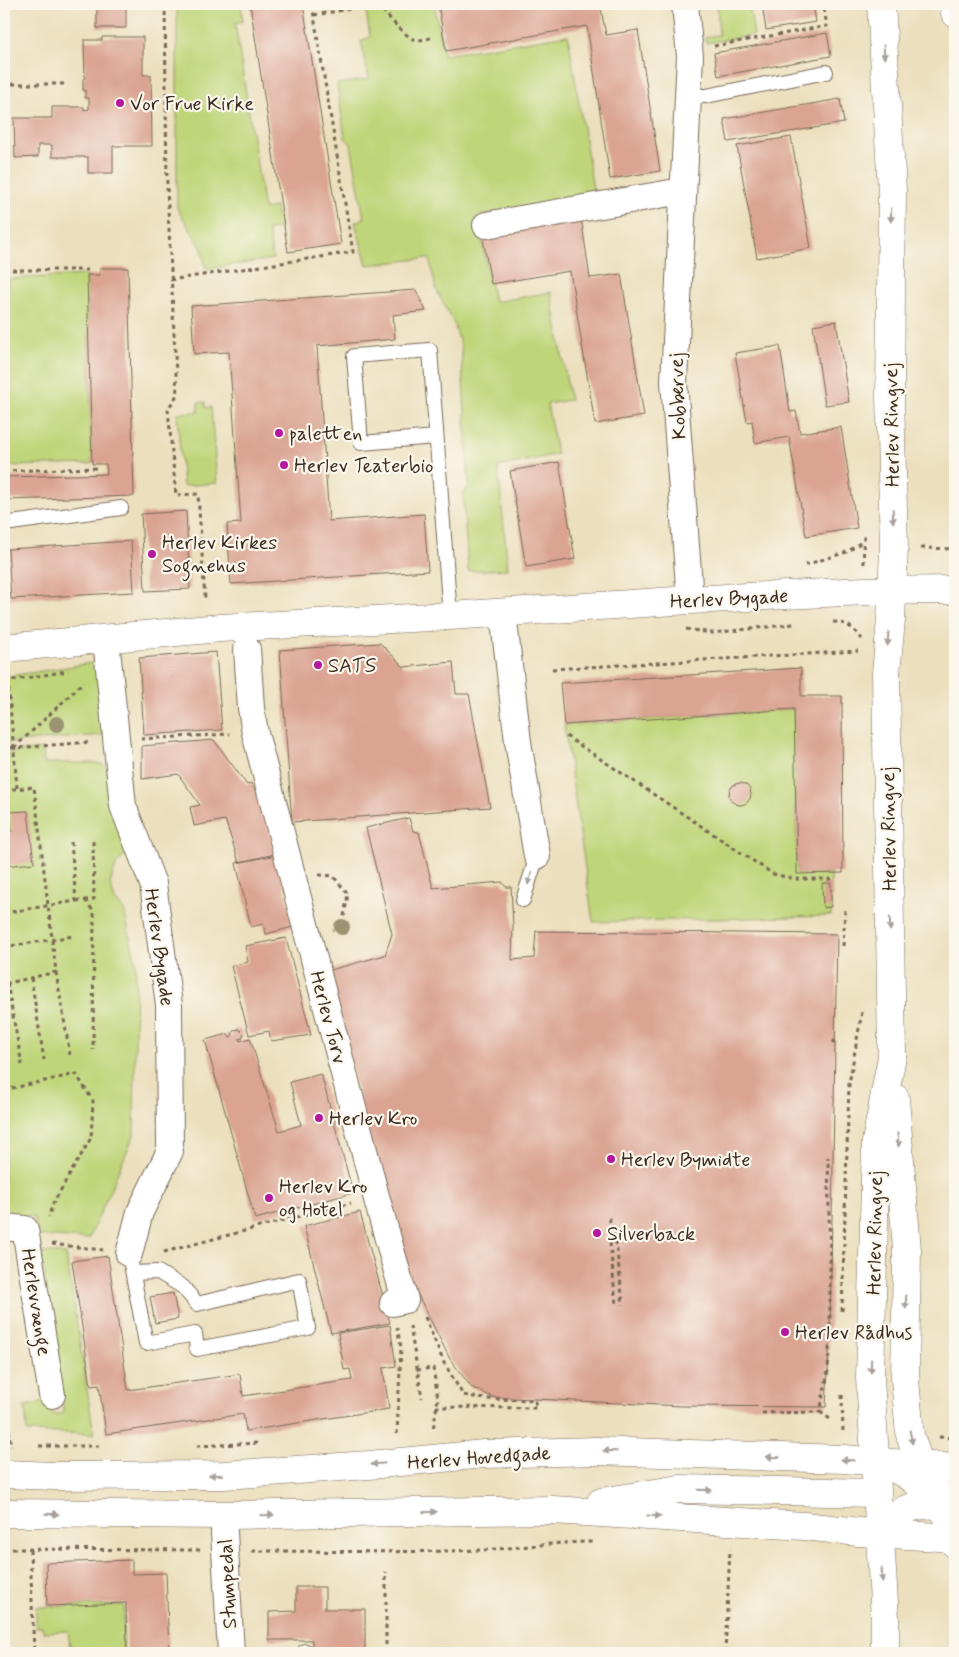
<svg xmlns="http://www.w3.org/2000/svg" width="959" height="1657" font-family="Mynerve,sans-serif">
<rect width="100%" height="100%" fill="#fbf7ec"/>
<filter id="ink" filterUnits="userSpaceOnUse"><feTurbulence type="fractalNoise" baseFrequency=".02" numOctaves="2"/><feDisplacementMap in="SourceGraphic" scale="10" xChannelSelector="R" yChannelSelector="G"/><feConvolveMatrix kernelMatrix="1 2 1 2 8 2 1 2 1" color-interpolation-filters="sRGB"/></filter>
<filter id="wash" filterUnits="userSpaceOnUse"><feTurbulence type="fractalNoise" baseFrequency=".0096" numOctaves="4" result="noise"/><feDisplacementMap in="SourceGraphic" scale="20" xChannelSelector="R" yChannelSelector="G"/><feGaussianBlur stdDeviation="1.12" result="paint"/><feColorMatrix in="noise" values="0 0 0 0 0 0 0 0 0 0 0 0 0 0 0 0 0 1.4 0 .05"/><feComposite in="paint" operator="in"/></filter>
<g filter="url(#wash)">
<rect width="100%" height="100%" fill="#ebdfbd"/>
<path fill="#bfd579" stroke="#7d804c" d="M177 4H241L243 21 235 23 264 209 276 207 280 228 268 230 273 259 206 269 202 249 177 208Z
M407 4H434L444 55 568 35 594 195 477 216 494 302 551 292 570 400 547 404 557 454 498 467 508 569 468 571 463 494 469 486 461 346 454 324 436 289 429 258 367 265 355 222 364 219 351 144 345 138 337 84 369 79 361 41 370 37 366 11Z
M717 4H749L754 35 706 43 705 37 719 35Z
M87 275 92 464 4 466V290H8V279Z
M205 402 206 408 211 407 217 483 183 486 177 413 198 412V403Z
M98 662 103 735 4 743V677Z
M794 709 797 874H831V916L593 922 564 725Z
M43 749 44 763H96L104 765 107 768 130 850 116 865 110 884 115 900 124 910 136 963 134 1135 89 1239 38 1236 34 1217 4 1214V753Z
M41 1252 66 1254 94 1434 27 1432 25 1406 50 1401 53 1415 64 1413Z
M124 1605 123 1653H45L44 1649 70 1647 68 1631 43 1632V1627H36V1607Z"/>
<g id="blocks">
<path fill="#daa392" d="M97 4H126V28H97Z
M250 4H303L341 244 288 252Z
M438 4H600L606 35 638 30 660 171 610 179 587 26 446 51Z
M762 4H813L816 22 766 30Z
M827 33 831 56 718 76 714 53Z
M102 37H143V75H151L152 146H113V173H88V157H52V145H38V157L15 158 14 118H52V107H84V110L89 109V98H85V90H83V79L85 78 84 40H102Z
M840 99 844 123 728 142 724 119Z
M791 137 811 248 757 258 737 146Z
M581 217 590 278 621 274 644 416 595 424 570 271 491 284 482 233Z
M100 268H128L134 496 5 500V477L107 474 106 464H92L87 275H100Z
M416 290 426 311 393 315 395 339 317 346 329 521 424 514 428 571 231 584 227 524 241 523 229 352 194 354 191 306Z
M836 321 849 402 825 405 813 325Z
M780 346 790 412 796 411 800 433 841 427 857 528 806 536 789 437 755 443 752 421 747 422 735 353Z
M559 462 575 559 526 567 510 471Z
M186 511 190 589 145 591 141 514Z
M131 541 134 592 11 599 8 549Z
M380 643 404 667 453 662 456 694H469L490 807 292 822 280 650Z
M216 652 222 730 144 735 139 658Z
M801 668V696H842L843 873 797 874 794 709 564 725 560 683Z
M214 740 247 785 251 783 265 811 275 854 239 862 225 820 194 826 190 807 200 805 178 774 142 779V746Z
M729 794a11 11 0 1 1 22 0a11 11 0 1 1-22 0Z
M28 811 34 863 4 866V832L12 831 10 812Z
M409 818 413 831 419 832 433 888 502 882 506 887H511L513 925 512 960 534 958 536 931 837 934 830 1330 826 1407 682 1406 492 1397 471 1387 450 1359 416 1291 406 1286 327 971 385 955 392 934 366 828Z
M277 855 293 927 266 934 263 924 251 927 236 863Z
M822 883H831V907L823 908Z
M286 938 311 1035 271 1041 269 1031 249 1035 231 966 248 962 245 946Z
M239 1029 244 1034 242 1038 239 1039 240 1041 250 1038 279 1131 301 1125 290 1082 321 1074 353 1193 255 1219 205 1040 228 1034 230 1037 232 1036 234 1030Z
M360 1212 390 1323 331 1333 304 1226Z
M108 1256 128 1390 240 1374 243 1396 352 1380 350 1369 344 1370 338 1333 390 1325 396 1366 383 1368 389 1409 246 1431 243 1414 106 1434 99 1385 91 1386 72 1261Z
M173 1293 178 1319 155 1323 150 1297Z
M132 1560V1574L166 1573 169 1653H127L126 1603 47 1606 46 1563Z
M4 1568H7V1653H4Z
M296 1587H325V1609H365V1653H312V1640H269V1612L296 1611Z"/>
</g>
</g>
<g filter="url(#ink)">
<use href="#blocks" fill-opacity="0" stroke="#796956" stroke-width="1"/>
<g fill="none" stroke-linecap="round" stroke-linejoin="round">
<g stroke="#796956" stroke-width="16">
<path id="lane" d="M687 96H706L826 72
M436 437 361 443 354 356 430 350C437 439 443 528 450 616
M4 524 121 508
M523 900 537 856
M129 1254 146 1343 195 1334 197 1349 308 1328 299 1280 197 1304 183 1287 158 1272 133 1273
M305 1651V1653"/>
</g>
<g stroke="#796956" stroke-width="28">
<path id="street" d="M685 4 690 56 674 382 690 600
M486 225 682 191
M503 613 518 742 537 856
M106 639 123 806 153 884 169 1005 170 1151 140 1212 129 1254
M247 649 251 708 255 733 376 1196 405 1300 393 1303
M4 1227 25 1229 52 1395
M223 1515 231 1653"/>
</g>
<g stroke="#796956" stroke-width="29">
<path id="secondary" d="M4 648 220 628 450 616 690 600 865 591 955 590
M4 1474 55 1476 224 1475 369 1465 484 1454 596 1451 844 1459 955 1468
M601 1502 679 1489 876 1493
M4 1513 223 1515 553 1510 804 1526 859 1532 955 1538"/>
</g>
<g stroke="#796956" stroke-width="29">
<path id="primary" d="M881 4 892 190 890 397 894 548 891 620 886 673 892 1056 876 1142 870 1378 885 1618V1653
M955 4V13
M895 1098 907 1250 905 1379 910 1435 920 1466 940 1495 955 1510
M874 1462C882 1464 890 1466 897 1470 915 1478 945 1506 952 1525 954 1531 955 1538 955 1544
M879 1532C898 1505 919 1504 950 1504"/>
</g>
<path stroke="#796956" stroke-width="3" stroke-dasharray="4 4" stroke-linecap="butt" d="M165 4 167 188 177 395 168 409 176 495 198 494 205 599
M378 4C385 14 403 34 413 39 420 41 427 39 434 37
M314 15 379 4
M714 46 827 26 823 4
M4 84H67
M4 270H92
M170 280 353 252 312 4
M4 471 98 468
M921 548 955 549
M864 564 863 541 865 535
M805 565 847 552 863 541
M833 622C847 622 854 629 862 639
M686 629 712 633 794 624
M552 669 858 651
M566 736 773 874 795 879H831
M141 739 230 734
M4 743 13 748
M14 748 84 682
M4 749 90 742
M17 788 8 681 68 671
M4 790 34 787 56 972 4 984
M319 875 333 876 348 894 342 927 333 930
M85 900 94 912 93 1050
M76 901 94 899 93 841
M4 913 76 901 71 842
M843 946 845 909
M4 947 74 936
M56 972 70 1055
M31 978 44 1060
M7 983 22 1065
M833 1043 835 1040
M4 1090 76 1074 93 1101 91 1138 52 1205 49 1217
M609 1218 616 1242 623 1305
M610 1243 616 1305
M52 1244 103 1250
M164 1252 351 1203
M842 1311 849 1084 862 1012
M425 1317 444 1363 463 1395 485 1399 535 1400 536 1408 436 1407
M410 1326 422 1398
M417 1370 433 1368 438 1398 433 1430
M842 1395 843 1434
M4 1398 11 1446
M820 1412 830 1419
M762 1413 820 1412 828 1371 830 1330V1263L828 1157
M397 1434 401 1347 397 1328
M939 1437 955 1438
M39 1446H103
M197 1446 258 1443
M4 1549 201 1550
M30 1550 34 1653
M252 1551C329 1551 405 1553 482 1550 519 1548 555 1542 593 1542
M386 1653V1572
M725 1653 730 1549"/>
<use href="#lane" stroke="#fff" stroke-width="14"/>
<use href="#street" stroke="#fff" stroke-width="26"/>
<use href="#secondary" stroke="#fff" stroke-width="28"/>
<use href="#primary" stroke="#fff" stroke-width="28"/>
</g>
<g fill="#9c9372">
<circle cx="57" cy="724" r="8"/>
<circle cx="342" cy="927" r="8"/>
</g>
<defs><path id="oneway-solid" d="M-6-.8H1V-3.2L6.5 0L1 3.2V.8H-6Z" transform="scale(1.25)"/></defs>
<g fill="#a79f9a">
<use href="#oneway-solid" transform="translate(884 52) rotate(87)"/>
<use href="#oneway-solid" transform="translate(891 215) rotate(91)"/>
<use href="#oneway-solid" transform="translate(893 516) rotate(88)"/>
<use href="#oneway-solid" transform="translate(888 639) rotate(94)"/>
<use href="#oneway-solid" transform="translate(530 878) rotate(108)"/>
<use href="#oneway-solid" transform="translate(890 924) rotate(89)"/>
<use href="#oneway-solid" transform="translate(898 1140) rotate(85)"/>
<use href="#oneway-solid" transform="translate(906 1302) rotate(92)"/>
<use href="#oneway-solid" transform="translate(871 1366) rotate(91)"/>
<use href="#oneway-solid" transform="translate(911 1437) rotate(79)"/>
<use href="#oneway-solid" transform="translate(610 1451) rotate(-178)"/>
<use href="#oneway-solid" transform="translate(773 1457) rotate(-178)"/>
<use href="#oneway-solid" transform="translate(848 1460) rotate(-176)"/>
<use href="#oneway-solid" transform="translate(378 1464) rotate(175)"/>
<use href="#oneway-solid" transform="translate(216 1475) rotate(179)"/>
<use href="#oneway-solid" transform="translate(705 1490) rotate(1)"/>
<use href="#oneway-solid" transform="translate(430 1512) rotate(-1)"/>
<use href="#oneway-solid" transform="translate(52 1514) rotate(1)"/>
<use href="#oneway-solid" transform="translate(267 1515) rotate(-1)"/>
<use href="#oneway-solid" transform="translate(654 1516) rotate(4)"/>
<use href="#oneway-solid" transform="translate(882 1575) rotate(87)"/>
</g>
</g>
<g fill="#b5179e" stroke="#fbf7ec" stroke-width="2">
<circle cx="120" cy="103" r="5"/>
<circle cx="279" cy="433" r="5"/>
<circle cx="284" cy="465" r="5"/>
<circle cx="152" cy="554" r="5"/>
<circle cx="318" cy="665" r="5"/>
<circle cx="319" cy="1118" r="5"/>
<circle cx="611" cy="1159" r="5"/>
<circle cx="269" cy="1198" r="5"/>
<circle cx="597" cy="1233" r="5"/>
<circle cx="785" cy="1332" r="5"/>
</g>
<g text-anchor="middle" stroke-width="4.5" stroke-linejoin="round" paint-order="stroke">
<g font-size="20" fill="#3b2a1e" stroke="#fbf7ec" text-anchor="start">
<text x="130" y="110">Vor Frue Kirke</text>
<text x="289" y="440">paletten</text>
<text x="294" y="472">Herlev Teaterbio</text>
<text x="162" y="549">Herlev Kirkes<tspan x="162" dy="23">Sognehus</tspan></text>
<text x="328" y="672">SATS</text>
<text x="329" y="1125">Herlev Kro</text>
<text x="621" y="1166">Herlev Bymidte</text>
<text x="279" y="1193">Herlev Kro<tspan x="279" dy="23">og Hotel</tspan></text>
<text x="607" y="1240">Silverback</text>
<text x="795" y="1339">Herlev Rådhus</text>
</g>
<g font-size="20" fill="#3b2a1e" stroke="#fbf7ec">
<text transform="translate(677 396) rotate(-92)" y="7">Kobbervej</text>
<text transform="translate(891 425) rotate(-91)" y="7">Herlev Ringvej</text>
<text transform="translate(729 598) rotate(-3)" y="7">Herlev Bygade</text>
<text transform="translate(888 829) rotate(-91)" y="7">Herlev Ringvej</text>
<text transform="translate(160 947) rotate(82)" y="7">Herlev Bygade</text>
<text transform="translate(329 1017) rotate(75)" y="7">Herlev Torv</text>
<text transform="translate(874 1233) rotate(-89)" y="7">Herlev Ringvej</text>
<text transform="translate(37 1302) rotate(81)" y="7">Herlevvænge</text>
<text transform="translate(479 1457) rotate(-4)" y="7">Herlev Hovedgade</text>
<text transform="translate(227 1584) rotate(-93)" y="7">Stumpedal</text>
</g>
</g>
<rect width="959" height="1657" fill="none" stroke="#fbf7ec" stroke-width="20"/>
</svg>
